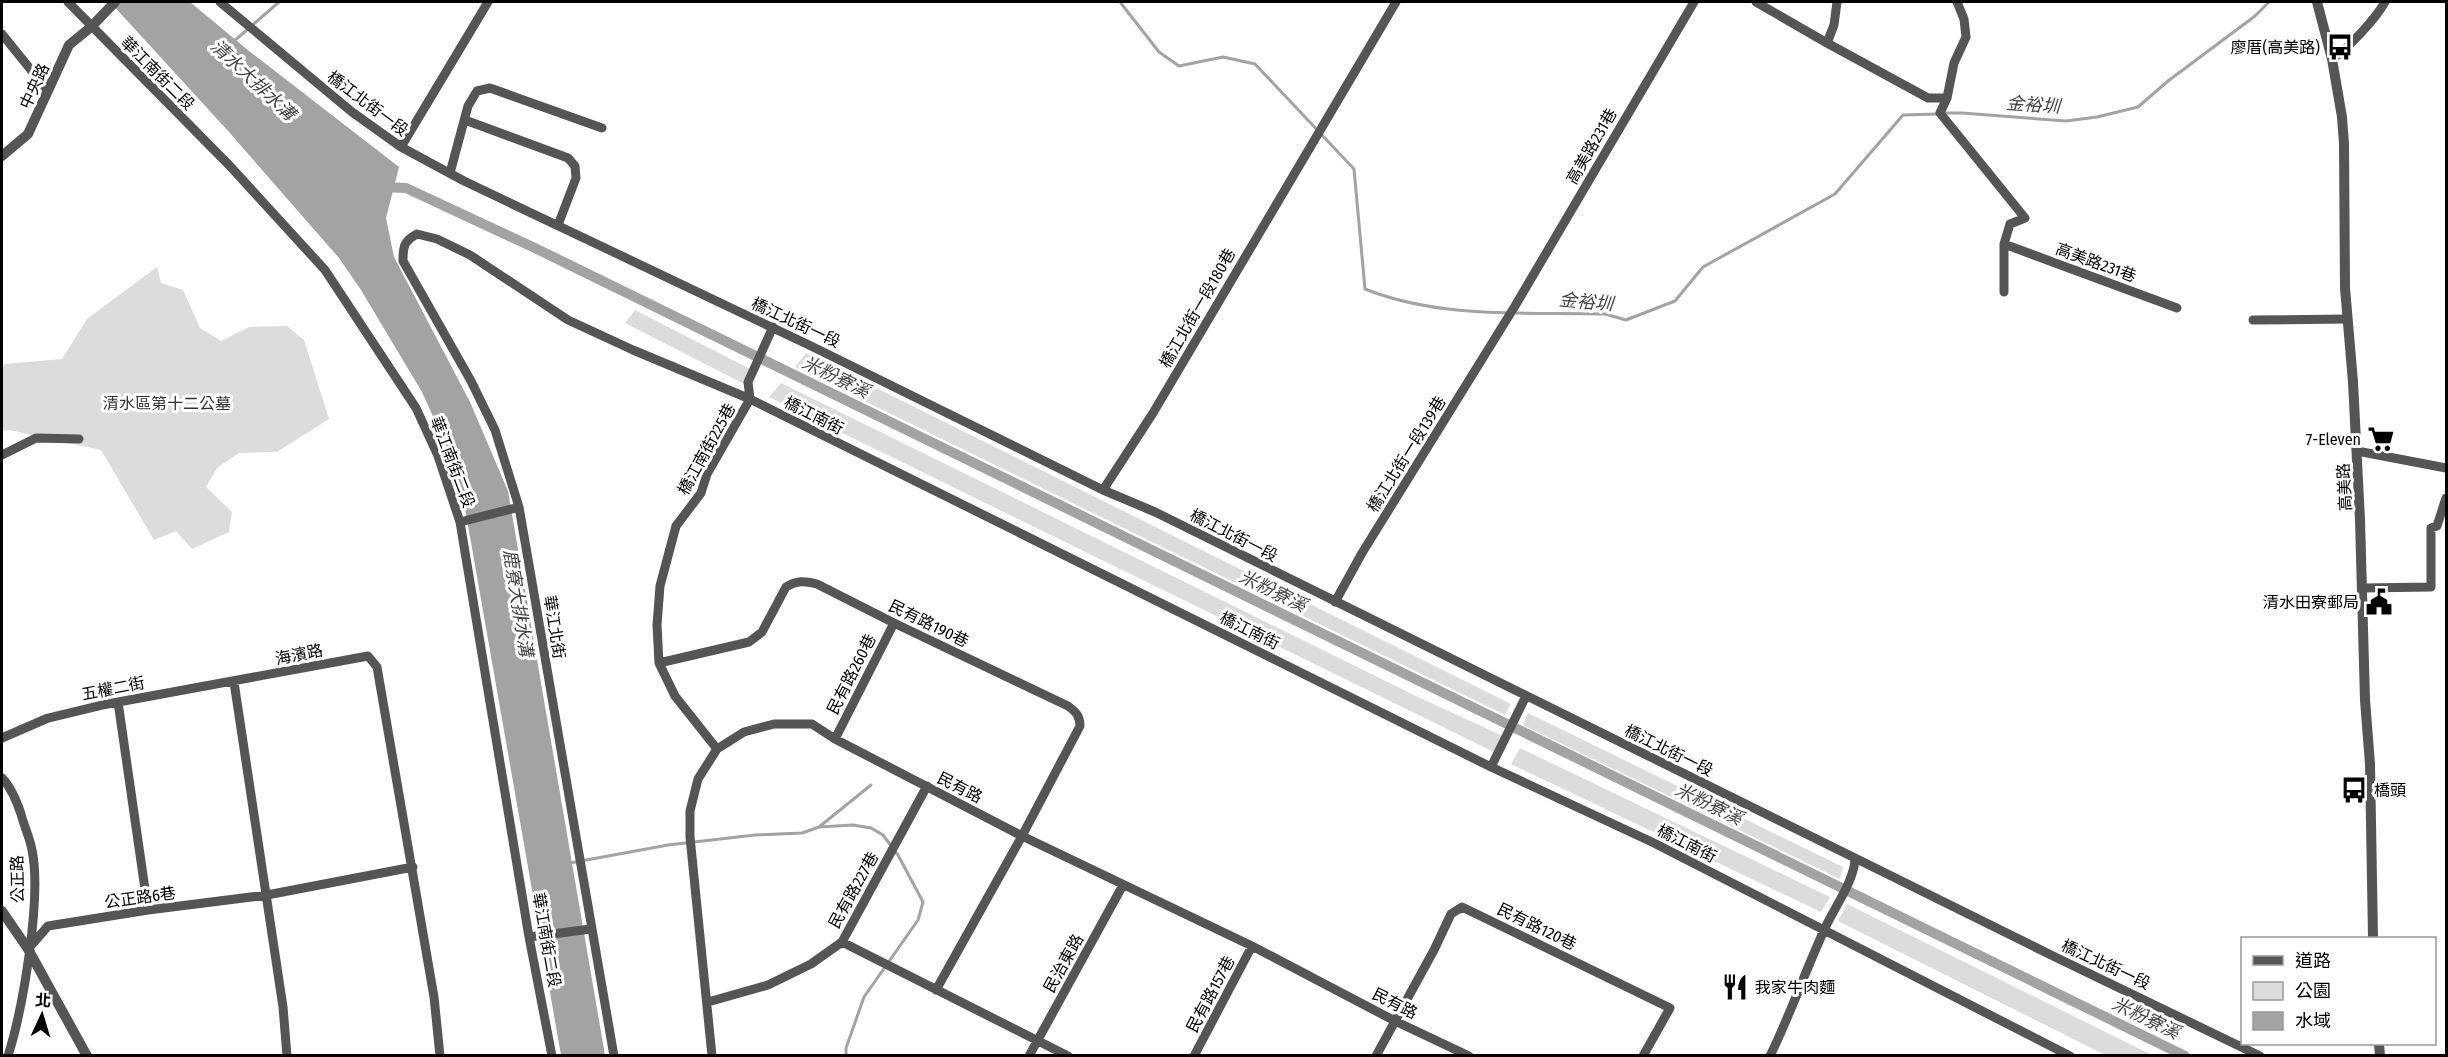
<svg xmlns="http://www.w3.org/2000/svg" width="2448" height="1057" font-family="'Fira Sans Condensed','Noto Sans TC',sans-serif">
<rect width="100%" height="100%" fill="#fff"/>
<path fill="#dcdcdc" d="M157 267 161 283 183 290 200 328 221 341 249 327 287 326 304 340 329 419 277 452 239 453 218 467 206 487 232 512 229 532 192 549 176 531 154 540 101 450 9 430 2 431V369L5 364 62 359 87 319Z
M635 310 756 372 748 386 625 323Z
M806 353 1511 704 1505 715 795 367Z
M781 383 1418 697 1503 736 1496 753 769 397Z
M1528 713 1843 867 1840 879 1523 725Z
M1520 748 1830 897 1821 912 1511 764Z
M1847 904 2152 1055H2105L1838 921Z"/>
<path fill="#a3a3a3" d="M110 2H190L249 51 399 167 386 218 394 257 470 402 508 491 605 1055H561L466 514 445 443 422 392 361 290 339 258 229 132Z"/>
<g fill="none" stroke-linecap="round" stroke-linejoin="round">
<path stroke="#a3a3a3" stroke-width="3" d="M1120 2 1159 52 1179 66 1223 57 1255 64 1354 169 1365 289C1440 319 1525 312 1605 314L1626 320 1675 301 1703 267 1835 194 1903 115 1938 114
M233 42 279 2
M1944 113H1962L2066 121 2097 117 2138 107 2168 81 2255 16 2269 2
M819 827 871 785
M570 863 668 845 755 835 802 833 819 827 853 825 871 828 883 835 898 855 923 902 918 920 864 997 846 1048V1056"/>
<path stroke="#a3a3a3" stroke-width="10" d="M381 187 406 188 537 249 2185 1056"/>
<path stroke="#555" stroke-width="9" d="M68 2 229 165 325 270 416 408 438 456 460 522 529 937 552 1056
M220 2 352 112 401 147 464 181 809 345 1103 490 1155 512 2051 955 2260 1056
M1756 2 1827 43 1928 98H1947
M1957 2 1964 19 1966 37 1954 63 1947 98 1940 113 2025 218 2010 224 2004 244V292
M2 34 48 91
M1827 43 1834 25 1837 2
M2332 59C2348 49 2376 18 2385 2
M465 120 568 158 575 166 576 178 558 225
M401 147 488 2
M450 173 468 106 477 91 490 88 602 128
M2004 244 2177 308
M2253 320 2347 319
M2357 451 2446 468
M2 455 36 438 79 439
M1103 490 1153 413 1396 2
M460 522 519 507
M2363 588 2431 587V528L2437 526 2446 498
M1335 602 1362 553 1515 306 1694 2
M659 663 749 642 762 632 786 587C797 580 805 581 817 584L894 623 1068 706C1076 712 1080 716 1080 726L1022 836 936 990
M234 682 283 1007 287 1056
M118 702 148 910
M2 738 48 718 102 705 368 656 377 667 434 997 440 1056
M835 739 894 623
M717 749 675 696 659 663 657 625 660 586 676 526 701 493 707 474 750 399 748 382 773 327
M1491 767 1526 696
M2 778C11 787 17 802 21 814 24 826 30 838 32 850 42 898 23 1008 8 1056
M529 937 591 929
M842 942 1068 1056
M28 949 48 926 148 910 267 895 413 867
M708 1002 768 985 811 964 842 942 927 786
M614 1056 519 507 495 430 471 381 403 261C403 246 404 241 417 234L437 239 470 255 568 320 633 350 750 399 1491 767 1654 843 2070 1056
M712 1056 690 837V811L698 779 717 749 744 732 774 724H812L835 739 1022 836 1252 946 1395 1021 1469 1056
M1029 1056 1123 885
M1194 1056 1252 946
M1376 1056 1434 950 1451 914 1462 907 1670 1008 1643 1056
M1770 1056C1791 1013 1806 969 1826 926 1835 907 1855 879 1855 858"/>
<path stroke="#555" stroke-width="10" d="M2317 2 2332 59 2342 117 2344 144 2345 288 2353 382 2360 520 2365 700 2370 764 2373 938
M2 156 28 134 69 45 91 27 115 2
M2 911 28 949 87 1056
M2379 1044 2380 1056"/>
</g>
<defs>
<g id="bus-bare" transform="scale(2.07)"><path d="M-5-6H5V4H4V6H2V4H-2V6H-4V4H-5ZM-3.5-4V0h7V-4ZM-3.5 1.2v1.5H-2V1.2ZM2 1.2v1.5H3.5V1.2Z" fill="#000" stroke="#fff" stroke-width="2.5" paint-order="stroke"/></g>
<g id="supermarket-bare" transform="scale(2.07)"><path d="M-6-5.5h2.5l.6 2H6L4.5 2H-2.5L-4.4-4H-6ZM-1.5 3.2a1.3 1.3 0 1 0 .1 0ZM3 3.2a1.3 1.3 0 1 0 .1 0Z" fill="#000" stroke="#fff" stroke-width="2.5" paint-order="stroke"/></g>
<g id="civic-bare" transform="scale(2.07)"><path d="M-.6-6.5H3V-4.5H.6V-3L4-1V1h2V6H-6V1h2V-1L-.6-3ZM-1.2 2.5V6h2.4V2.5Z" fill="#000" stroke="#fff" stroke-width="2.5" paint-order="stroke"/></g>
<g id="restaurant-bare" transform="scale(2.07)"><path d="M-5-6h1v4h1v-4h1v4h1v-4h1v5L-1.5 .5V6h-2V.5L-5-1ZM5-6V6H3V1.5H1.5Q1.5-4 5-6Z" fill="#000" stroke="#fff" stroke-width="2.5" paint-order="stroke"/></g>
</defs>
<g fill-rule="evenodd">
<use href="#bus-bare" x="2340" y="47"/>
<use href="#supermarket-bare" x="2381" y="439"/>
<use href="#civic-bare" x="2379" y="602"/>
<use href="#bus-bare" x="2354" y="790"/>
<use href="#restaurant-bare" x="1735" y="987"/>
</g>
<g text-anchor="middle" stroke-width="6" stroke-linejoin="round" paint-order="stroke">
<g font-size="16" fill="#000" stroke="#fff" text-anchor="end">
<text x="2320" y="53">廖厝(高美路)</text>
<text x="2361" y="445">7-Eleven</text>
<text x="2359" y="608">清水田寮郵局</text>
<text x="2374" y="796" text-anchor="start">橋頭</text>
<text x="1755" y="993" text-anchor="start">我家牛肉麵</text>
</g>
<g font-size="16" fill="#000" stroke="#fff">
<text transform="translate(158 73) rotate(45)" y="6">華江南街二段</text>
<text transform="translate(34 86) rotate(-65)" y="6">中央路</text>
<text transform="translate(368 103) rotate(37)" y="6">橋江北街一段</text>
<text transform="translate(1591 146) rotate(-60)" y="6">高美路231巷</text>
<text transform="translate(2096 262) rotate(20)" y="6">高美路231巷</text>
<text transform="translate(1197 308) rotate(-60)" y="6">橋江北街一段180巷</text>
<text transform="translate(796 322) rotate(25)" y="6">橋江北街一段</text>
<text transform="translate(814 415) rotate(27)" y="6">橋江南街</text>
<text transform="translate(706 449) rotate(-61)" y="6">橋江南街225巷</text>
<text transform="translate(1406 454) rotate(-58)" y="6">橋江北街一段139巷</text>
<text transform="translate(453 462) rotate(69)" y="6">華江南街二段</text>
<text transform="translate(2344 487) rotate(-93)" y="6">高美路</text>
<text transform="translate(1234 535) rotate(27)" y="6">橋江北街一段</text>
<text transform="translate(929 623) rotate(26)" y="6">民有路190巷</text>
<text transform="translate(555 627) rotate(81)" y="6">華江北街</text>
<text transform="translate(1250 630) rotate(26)" y="6">橋江南街</text>
<text transform="translate(299 654) rotate(-11)" y="6">海濱路</text>
<text transform="translate(851 674) rotate(-63)" y="6">民有路260巷</text>
<text transform="translate(113 688) rotate(-11)" y="6">五權二街</text>
<text transform="translate(1669 750) rotate(26)" y="6">橋江北街一段</text>
<text transform="translate(960 787) rotate(27)" y="6">民有路</text>
<text transform="translate(1687 843) rotate(27)" y="6">橋江南街</text>
<text transform="translate(17 879) rotate(-91)" y="6">公正路</text>
<text transform="translate(853 890) rotate(-61)" y="6">民有路227巷</text>
<text transform="translate(140 897) rotate(-8)" y="6">公正路6巷</text>
<text transform="translate(1537 926) rotate(26)" y="6">民有路120巷</text>
<text transform="translate(547 940) rotate(80)" y="6">華江南街二段</text>
<text transform="translate(1063 963) rotate(-61)" y="6">民治東路</text>
<text transform="translate(2106 964) rotate(25)" y="6">橋江北街一段</text>
<text transform="translate(1210 994) rotate(-62)" y="6">民有路157巷</text>
<text transform="translate(1395 1003) rotate(27)" y="6">民有路</text>
</g>
<g font-size="16" fill="#333" stroke="#fff">
<text x="167" y="409">清水區第十二公墓</text>
</g>
<g font-size="18" font-style="italic" fill="#444" stroke="#fff">
<text transform="translate(253 80) rotate(43)" y="6">清水大排水溝</text>
<text transform="translate(2033 105) rotate(4)" y="6">金裕圳</text>
<text transform="translate(1586 302) rotate(5)" y="6">金裕圳</text>
<text transform="translate(836 377) rotate(26)" y="6">米粉寮溪</text>
<text transform="translate(1273 591) rotate(26)" y="6">米粉寮溪</text>
<text transform="translate(518 603) rotate(81)" y="6">鹿寮大排水溝</text>
<text transform="translate(1709 804) rotate(26)" y="6">米粉寮溪</text>
<text transform="translate(2146 1018) rotate(26)" y="6">米粉寮溪</text>
</g>
</g>
<rect width="2448" height="1057" fill="none" stroke="#000000" stroke-width="6"/>
<rect x="2241" y="937" width="195" height="108" fill="#ffffff" stroke="#999999" stroke-width="1.5"/>
<rect x="2253" y="956" width="30" height="9" fill="#555555" stroke="#999999" stroke-width="1.5"/>
<text x="2295" y="967" font-size="18" fill="#000000">道路</text>
<rect x="2253" y="982" width="30" height="18" fill="#dcdcdc" stroke="#999999" stroke-width="1.5"/>
<text x="2295" y="997" font-size="18" fill="#000000">公園</text>
<rect x="2253" y="1012" width="30" height="18" fill="#a3a3a3" stroke="#999999" stroke-width="1.5"/>
<text x="2295" y="1027" font-size="18" fill="#000000">水域</text>
<g transform="translate(42 1015) rotate(4)" stroke="#ffffff" stroke-width="4.5" paint-order="stroke">
<path d="M0-4.5L10 22L0 15L-10 22Z" fill="#000000"/>
<text y="-9" font-size="16" font-weight="bold" text-anchor="middle" fill="#000000">北</text>
</g>
</svg>
